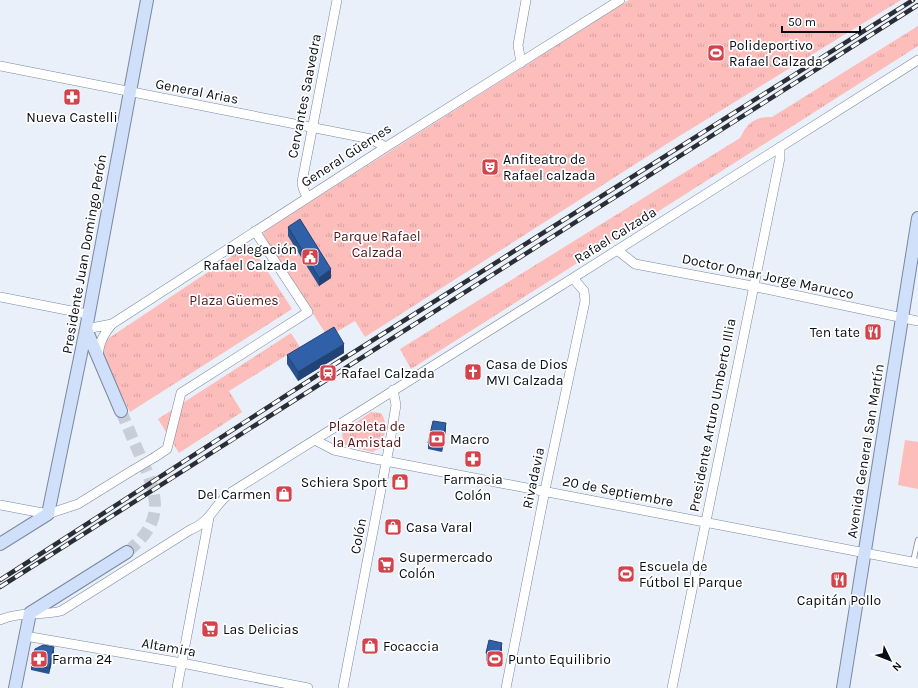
<svg xmlns="http://www.w3.org/2000/svg" width="918" height="688" font-family="Karla,sans-serif">
<defs>
<pattern id="park-tufts" width="24" height="20" patternUnits="userSpaceOnUse"><rect width="24" height="20" fill="#fcbdbb"/><path d="M3 7l-1-3M5 7V3M7 7l1-3M15 17l-1-3M17 17v-4M19 17l1-3" fill="none" stroke="#d6a1a0"/></pattern>
</defs>
<rect width="100%" height="100%" fill="#e9f0fa"/>
<path fill="#fcbdbb" d="M905 440 918 442V489L898 485Z"/>
<path fill="url(#park-tufts)" d="M629 0H901L673 140 365 337 355 321 328 337 266 241 263 234 264 231Z
M918 26V46L411 369 400 349 740 138C747 123 756 116 772 117Z
M250 244 292 309 130 412 97 346Z
M291 333 300 347 229 391 242 412 179 453 158 419Z
M371 412 381 413C388 422 385 437 381 448L372 452 345 445 343 443 342 432Z"/>
<g fill="none" stroke-linecap="round" stroke-linejoin="round">
<path stroke="#c7ced8" stroke-width="12" stroke-dasharray="12 6" stroke-linecap="butt" d="M121 411C128 428 135 444 142 460 159 499 164 522 127 552"/>
<g stroke="#78889f" stroke-width="6">
<path id="lane" d="M913 562 918 540"/>
</g>
<g stroke="#78889f" stroke-width="10">
<path id="street" d="M521 63 518 45 526 0
M0 66 371 139 386 147
M307 197 303 188 302 182 337 0
M617 250 635 264 752 286 918 321
M0 297 87 314
M86 329 112 324 386 147 620 0
M98 357C99 343 103 335 112 324
M315 440 334 450 370 458 918 563
M155 457 167 449 181 393 308 312 255 231
M0 505 48 514 78 504 133 470
M0 620C20 611 41 616 61 611L190 530C212 521 212 507 230 493L573 278 918 60
M25 636 182 663 308 688
M177 688 209 518
M343 688 390 442 396 405 393 390
M506 688 545 490 585 301 584 291 573 278
M672 688 780 158V147"/>
</g>
<g stroke="#78889f" stroke-width="14">
<path id="secondary" d="M86 329 121 411
M0 544 48 514 86 329 147 0
M15 688 30 613 127 552
M843 688 918 218"/>
</g>
<use href="#lane" stroke="#fff" stroke-width="4.5"/>
<use href="#street" stroke="#fff" stroke-width="9"/>
<use href="#secondary" stroke="#d0e0fa" stroke-width="12"/>
<g stroke="#292e37" stroke-width="4.5">
<path id="rail" d="M0 580 327 369 913 0
M0 587 918 5"/>
</g>
<use href="#rail" stroke="#fff" stroke-width="3" stroke-dasharray="9" stroke-linecap="butt"/>
<g stroke="#78889f" stroke-width="10" stroke-linecap="butt">
<path id="street-bridge" d="M133 470 155 457"/>
</g>
<use href="#street-bridge" stroke="#fff" stroke-width="9"/>
</g>
<path fill="#295390" d="M288 227 331 278 319 286 288 236Z
M344 353 298 381 287 364V355Z
M446 429 442 452 428 449V443Z
M502 652 499 664 486 661V653Z
M54 653 49 674 31 670V664Z"/>
<path fill="#224376" d="M331 269V278L319 286V278Z
M344 344V353L298 381V372Z
M446 423V429L442 452V446Z
M502 643V652L499 664V655Z
M54 647V653L49 674V668Z"/>
<path fill="#3060a8" stroke="#224376" d="M300 219 331 269 319 278 288 227Z
M334 327 344 344 298 372 287 355Z
M433 421 446 423 442 446 428 443Z
M489 640 502 643 499 655 486 653Z
M43 645 54 647 49 668 31 664 35 649Z"/>
<defs>
<g id="stadium-square" transform="scale(0.9)"><rect x="-9" y="-9" width="18" height="18" rx="4" fill="#d3434c" stroke="#fff"/><path d="M0-5a6.5 5 0 1 0 0 10a6.5 5 0 1 0 0-10ZM-3.5-1.8h7v3.6h-7Z" fill="#fff"/></g>
<g id="pharmacy-square" transform="scale(0.9)"><rect x="-9" y="-9" width="18" height="18" rx="4" fill="#d3434c" stroke="#fff"/><path d="M-2-6h4v4h4v4h-4v4h-4v-4h-4v-4h4Z" fill="#fff"/></g>
<g id="theatre-square" transform="scale(0.9)"><rect x="-9" y="-9" width="18" height="18" rx="4" fill="#d3434c" stroke="#fff"/><path d="M-5-5.5Q0-4 5-5.5V0Q5 5 0 6Q-5 5-5 0ZM-3.3-2.5H-1v1.5H-3.3ZM1-2.5H3.3v1.5H1ZM-2.8 1Q0 5.5 2.8 1Z" fill="#fff"/></g>
<g id="civic-square" transform="scale(0.9)"><rect x="-9" y="-9" width="18" height="18" rx="4" fill="#d3434c" stroke="#fff"/><path d="M-.6-6.5H3V-4.5H.6V-3L4-1V1h2V6H-6V1h2V-1L-.6-3ZM-1.2 2.5V6h2.4V2.5Z" fill="#fff"/></g>
<g id="restaurant-square" transform="scale(0.9)"><rect x="-9" y="-9" width="18" height="18" rx="4" fill="#d3434c" stroke="#fff"/><path d="M-5-6h1v4h1v-4h1v4h1v-4h1v5L-1.5 .5V6h-2V.5L-5-1ZM5-6V6H3V1.5H1.5Q1.5-4 5-6Z" fill="#fff"/></g>
<g id="church-square" transform="scale(0.9)"><rect x="-9" y="-9" width="18" height="18" rx="4" fill="#d3434c" stroke="#fff"/><path d="M-1.2-6h2.4v3.5h3.3v2.4h-3.3V6h-2.4V-.1h-3.3v-2.4h3.3Z" fill="#fff"/></g>
<g id="station-square" transform="scale(0.9)"><rect x="-9" y="-9" width="18" height="18" rx="4" fill="#d3434c" stroke="#fff"/><path d="M-3-6H3Q5-6 5-4V2Q5 4 3 4L4.5 6H3L1.5 4h-3L-3 6H-4.5L-3 4Q-5 4-5 2V-4Q-5-6-3-6ZM-3.5-4v3h7v-3ZM-3.5 1v1.5H-2V1ZM2 1v1.5H3.5V1Z" fill="#fff"/></g>
<g id="bank-square" transform="scale(0.9)"><rect x="-9" y="-9" width="18" height="18" rx="4" fill="#d3434c" stroke="#fff"/><path d="M-6-4H6V4H-6ZM0-2.3a2.3 2.3 0 1 0 0 4.6a2.3 2.3 0 1 0 0-4.6Z" fill="#fff"/></g>
<g id="shop-square" transform="scale(0.9)"><rect x="-9" y="-9" width="18" height="18" rx="4" fill="#d3434c" stroke="#fff"/><path d="M-5-2.5h2.3a2.7 3.5 0 0 1 5.4 0H5L5.5 6h-11ZM-1.5-2.5h3a1.5 2.3 0 0 0-3 0Z" fill="#fff"/></g>
<g id="supermarket-square" transform="scale(0.9)"><rect x="-9" y="-9" width="18" height="18" rx="4" fill="#d3434c" stroke="#fff"/><path d="M-6-5.5h2.5l.6 2H6L4.5 2H-2.5L-4.4-4H-6ZM-1.5 3.2a1.3 1.3 0 1 0 .1 0ZM3 3.2a1.3 1.3 0 1 0 .1 0Z" fill="#fff"/></g>
</defs>
<g fill-rule="evenodd">
<use href="#stadium-square" x="716" y="53"/>
<use href="#pharmacy-square" x="72" y="97"/>
<use href="#theatre-square" x="490" y="167"/>
<use href="#civic-square" x="310" y="257"/>
<use href="#restaurant-square" x="873" y="332"/>
<use href="#church-square" x="473" y="372"/>
<use href="#station-square" x="328" y="373"/>
<use href="#bank-square" x="437" y="439"/>
<use href="#pharmacy-square" x="473" y="459"/>
<use href="#shop-square" x="400" y="482"/>
<use href="#shop-square" x="284" y="494"/>
<use href="#shop-square" x="393" y="527"/>
<use href="#supermarket-square" x="386" y="565"/>
<use href="#stadium-square" x="626" y="574"/>
<use href="#restaurant-square" x="839" y="580"/>
<use href="#supermarket-square" x="210" y="629"/>
<use href="#shop-square" x="370" y="646"/>
<use href="#pharmacy-square" x="39" y="659"/>
<use href="#stadium-square" x="495" y="659"/>
</g>
<g text-anchor="middle" stroke-width="3.5" stroke-linejoin="round" paint-order="stroke">
<g font-size="14" fill="#080d16" stroke="#fff" text-anchor="start">
<text x="729" y="50">Polideportivo<tspan x="729" dy="16">Rafael Calzada</tspan></text>
<text x="72" y="122" text-anchor="middle">Nueva Castelli</text>
<text x="503" y="164">Anfiteatro de<tspan x="503" dy="16">Rafael calzada</tspan></text>
<text x="297" y="254" text-anchor="end">Delegación<tspan x="297" dy="16">Rafael Calzada</tspan></text>
<text x="860" y="337" text-anchor="end">Ten tate</text>
<text x="486" y="369">Casa de Dios<tspan x="486" dy="16">MVI Calzada</tspan></text>
<text x="341" y="378">Rafael Calzada</text>
<text x="450" y="444">Macro</text>
<text x="473" y="484" text-anchor="middle">Farmacia<tspan x="473" dy="16">Colón</tspan></text>
<text x="387" y="487" text-anchor="end">Schiera Sport</text>
<text x="271" y="499" text-anchor="end">Del Carmen</text>
<text x="406" y="532">Casa Varal</text>
<text x="399" y="562">Supermercado<tspan x="399" dy="16">Colón</tspan></text>
<text x="639" y="571">Escuela de<tspan x="639" dy="16">Fútbol El Parque</tspan></text>
<text x="839" y="605" text-anchor="middle">Capitán Pollo</text>
<text x="223" y="634">Las Delicias</text>
<text x="383" y="651">Focaccia</text>
<text x="52" y="664">Farma 24</text>
<text x="508" y="664">Punto Equilibrio</text>
</g>
<g font-size="14" fill="#080d16" stroke="#fff">
<text transform="translate(197 91) rotate(11)" y="5">General Arias</text>
<text transform="translate(304 96) rotate(-79)" y="5">Cervantes Saavedra</text>
<text transform="translate(346 155) rotate(-33)" y="5">General Güemes</text>
<text transform="translate(615 235) rotate(-32)" y="5">Rafael Calzada</text>
<text transform="translate(84 254) rotate(-80)" y="5">Presidente Juan Domingo Perón</text>
<text transform="translate(768 276) rotate(12)" y="5">Doctor Omar Jorge Marucco</text>
<text transform="translate(712 415) rotate(-79)" y="5">Presidente Arturo Umberto Illia</text>
<text transform="translate(865 451) rotate(-81)" y="5">Avenida General San Martín</text>
<text transform="translate(533 478) rotate(-78)" y="5">Rivadavia</text>
<text transform="translate(618 491) rotate(11)" y="5">20 de Septiembre</text>
<text transform="translate(358 536) rotate(-79)" y="5">Colón</text>
<text transform="translate(169 647) rotate(10)" y="5">Altamira</text>
</g>
<g font-size="14" fill="#531318" stroke="#fff">
<text x="377" y="241">Parque Rafael<tspan x="377" dy="16">Calzada</tspan></text>
<text x="234" y="305">Plaza Güemes</text>
<text x="367" y="431">Plazoleta de<tspan x="367" dy="16">la Amistad</tspan></text>
</g>
</g>
<g transform="translate(890 660) rotate(133)" stroke="#ffffff" stroke-width="3" paint-order="stroke">
<path d="M0-3L7 15L0 10L-7 15Z" fill="#080d16"/>
<text y="-6" font-size="11" font-weight="bold" text-anchor="middle" fill="#080d16">N</text>
</g>
<path d="M782 26v6h78v-6" fill="none" stroke="#080d16" stroke-width="2"/>
<text x="788" y="26" font-size="12" fill="#080d16" stroke="#ffffff" stroke-width="3" paint-order="stroke">50 m</text>
</svg>
